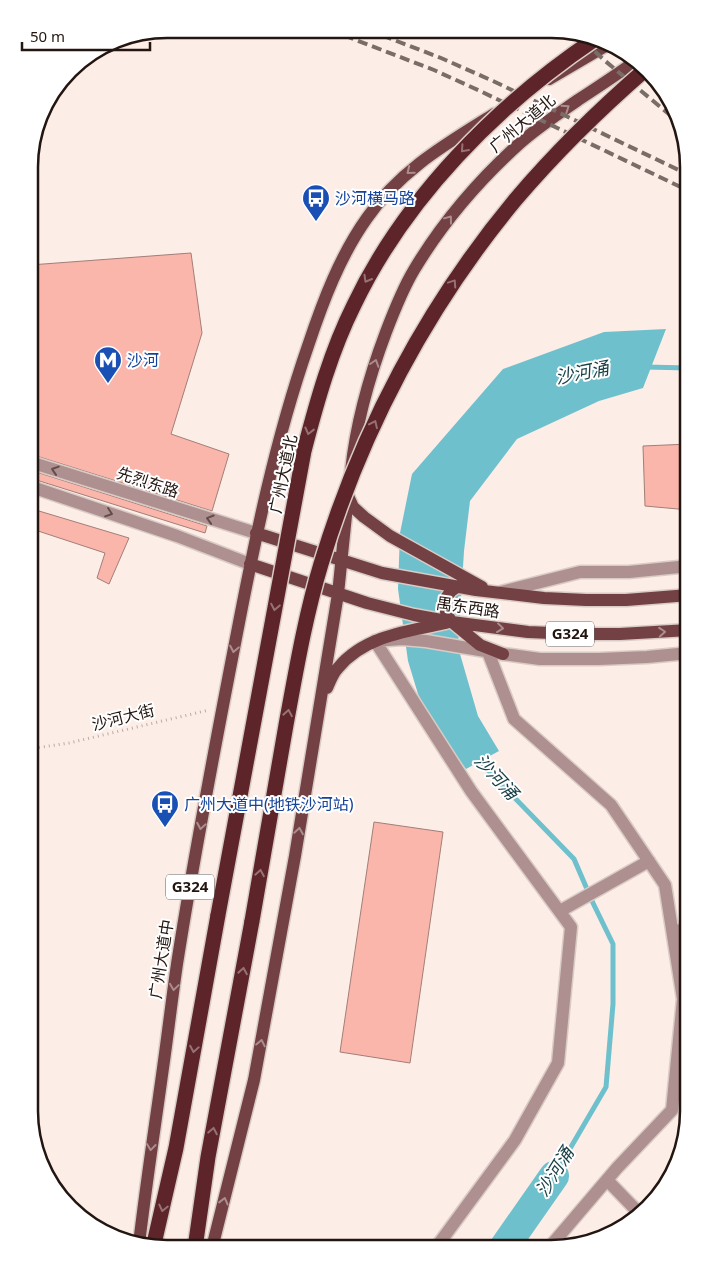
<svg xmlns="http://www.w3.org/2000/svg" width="718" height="1278" font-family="'Noto Sans','Noto Sans SC',sans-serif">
<rect width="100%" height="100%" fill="#fcede7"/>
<path fill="#6ec0cd" d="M666 329 643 388 599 401 517 439 470 501 464 551 458 647 478 716 499 751 466 769 433 723 418 694 408 661 398 589 400 533 412 474 503 369 604 332Z"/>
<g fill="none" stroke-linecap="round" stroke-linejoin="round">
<path stroke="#6ec0cd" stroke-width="5" d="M645 367 689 368
M476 758 574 859 593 903 613 944V1004L606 1087 554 1176"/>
<path stroke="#6ec0cd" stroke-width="30" d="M503 1249 554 1176"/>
</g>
<path fill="#fab6ab" stroke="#a37e78" d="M191 253 202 333 171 434 229 454 212 511 30 454V265Z
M689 444V510L645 506 643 446Z
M30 470 207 526 205 533 30 478Z
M29 508 129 538 109 584 97 578 105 553 29 528Z
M374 822 443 832 410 1063 340 1052Z"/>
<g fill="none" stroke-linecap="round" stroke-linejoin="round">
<g stroke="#d9cbc5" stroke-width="15">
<path id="minor" d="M30 462 256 533
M29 486 177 536 250 564
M501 592 580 572H629L689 566
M488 652 514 719 611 805 665 885 683 999 672 1110 617 1168 548 1249
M560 911 649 861
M672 930 689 931
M607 1180 638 1212
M435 1249 515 1140 558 1063 571 927 471 791 375 641 402 639 426 641 503 654 540 659H599L647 657 689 653"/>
</g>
<g stroke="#d9cbc5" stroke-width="15">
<path id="major" d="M549 79 607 45
M351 471C356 423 369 377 386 332 394 311 402 290 414 270 442 223 479 180 520 143 538 127 558 114 578 100 598 87 618 74 637 60
M348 496 353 507 364 517 390 536 482 587
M256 533 382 573 476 590 544 598 586 600H626L689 595
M250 564 367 603 414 615 452 622 528 632 575 634H620L689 630
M458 586 451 591 446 598 445 608 447 615 452 622 480 645 503 654
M327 688C330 681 333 673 338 668 364 636 408 631 446 623
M139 1244C146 1185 155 1126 163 1068 168 1033 172 998 177 964 194 855 215 746 236 638 255 539 275 441 308 346 323 301 340 256 367 218 400 170 446 144 494 114
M212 1248 254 1080 295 856 338 594 348 496"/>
</g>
<g stroke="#d9cbc5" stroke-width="18">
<path id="highway" d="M153 1248 176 1148 218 915
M195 1248 208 1157 252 921"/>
</g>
<path stroke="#baaca6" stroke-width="3" stroke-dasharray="1 4" stroke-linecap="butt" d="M29 749 69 743 209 710"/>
<use href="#minor" stroke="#af9090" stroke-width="12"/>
<use href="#major" stroke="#734144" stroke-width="12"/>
<use href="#highway" stroke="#5d252a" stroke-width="15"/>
<path stroke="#7a6c67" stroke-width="4" stroke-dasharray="10 5" stroke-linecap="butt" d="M330 30 434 70 480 91 689 191
M368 30 441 58 493 81 689 175
M573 31 604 60 682 125"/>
<g stroke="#d9cbc5" stroke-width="18" stroke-linecap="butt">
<path id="highway-bridge" d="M218 915 304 451C317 401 331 351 354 305 405 198 497 105 595 39
M252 921C263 856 275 790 286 725 296 671 305 617 321 564 361 431 427 306 516 199 556 152 600 109 646 69"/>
</g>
<use href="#highway-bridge" stroke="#5d252a" stroke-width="15"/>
</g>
<defs><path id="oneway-chevron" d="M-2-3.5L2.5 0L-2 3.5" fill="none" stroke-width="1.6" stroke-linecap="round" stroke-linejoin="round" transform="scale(1.25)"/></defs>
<g stroke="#ab8d8f">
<use href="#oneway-chevron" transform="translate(566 108) rotate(-34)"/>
<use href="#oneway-chevron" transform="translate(410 171) rotate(141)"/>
<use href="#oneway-chevron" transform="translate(449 219) rotate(-53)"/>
<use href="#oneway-chevron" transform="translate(375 363) rotate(-72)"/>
<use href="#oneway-chevron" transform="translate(500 628) rotate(7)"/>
<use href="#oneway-chevron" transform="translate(662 632) rotate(-4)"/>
<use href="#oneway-chevron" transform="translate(234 649) rotate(101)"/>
<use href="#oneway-chevron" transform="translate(201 826) rotate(100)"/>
<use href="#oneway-chevron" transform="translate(299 831) rotate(-81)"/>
<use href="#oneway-chevron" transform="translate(174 987) rotate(98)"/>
<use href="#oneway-chevron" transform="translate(261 1043) rotate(-78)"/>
<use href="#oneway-chevron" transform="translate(151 1147) rotate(97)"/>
<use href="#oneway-chevron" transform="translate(224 1201) rotate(-76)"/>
</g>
<g stroke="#967175">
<use href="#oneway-chevron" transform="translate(464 149) rotate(132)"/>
<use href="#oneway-chevron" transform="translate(367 279) rotate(120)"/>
<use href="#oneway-chevron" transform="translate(453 283) rotate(-56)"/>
<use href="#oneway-chevron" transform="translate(374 424) rotate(-65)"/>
<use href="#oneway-chevron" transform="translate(309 431) rotate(104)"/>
<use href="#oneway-chevron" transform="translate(275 607) rotate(101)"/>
<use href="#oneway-chevron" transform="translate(288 713) rotate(-80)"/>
<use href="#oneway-chevron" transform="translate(260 873) rotate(-80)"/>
<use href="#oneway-chevron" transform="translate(243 971) rotate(-80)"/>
<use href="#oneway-chevron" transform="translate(194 1049) rotate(100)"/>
<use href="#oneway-chevron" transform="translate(213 1131) rotate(-79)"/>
<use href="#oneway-chevron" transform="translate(163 1208) rotate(103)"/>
</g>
<g stroke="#624d4a">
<use href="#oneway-chevron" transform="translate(55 470) rotate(-162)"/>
<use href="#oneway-chevron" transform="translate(109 513) rotate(19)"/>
<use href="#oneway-chevron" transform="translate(210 519) rotate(-163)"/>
</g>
<defs>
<g id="bus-pin" transform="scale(1.4375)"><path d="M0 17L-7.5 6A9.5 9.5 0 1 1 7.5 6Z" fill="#1a4fb4" stroke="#fff"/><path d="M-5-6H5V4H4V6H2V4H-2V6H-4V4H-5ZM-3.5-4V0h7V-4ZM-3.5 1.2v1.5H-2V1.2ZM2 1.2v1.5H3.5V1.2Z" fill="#fff"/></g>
<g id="metro-pin" transform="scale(1.4375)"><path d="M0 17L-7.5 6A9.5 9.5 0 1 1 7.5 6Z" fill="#1a4fb4" stroke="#fff"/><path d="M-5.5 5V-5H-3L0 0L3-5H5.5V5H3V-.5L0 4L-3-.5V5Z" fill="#fff"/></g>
</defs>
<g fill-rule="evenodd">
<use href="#bus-pin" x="316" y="198"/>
<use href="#metro-pin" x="108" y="360"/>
<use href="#bus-pin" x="165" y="804"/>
</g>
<g text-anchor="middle" stroke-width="4" stroke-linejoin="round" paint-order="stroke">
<g fill="#fff" stroke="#655c58" stroke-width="1">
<rect x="546" y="621.5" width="48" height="25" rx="4"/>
<rect x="166" y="874.5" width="48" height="25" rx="4"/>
</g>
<g font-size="15" font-weight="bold" fill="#231611">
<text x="570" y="639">G324</text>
<text x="190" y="892">G324</text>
</g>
<g font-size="16" fill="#231611" stroke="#fff">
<text transform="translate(522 123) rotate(-40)" y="6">广州大道北</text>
<text transform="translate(283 474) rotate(-78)" y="6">广州大道北</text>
<text transform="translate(148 482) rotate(18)" y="6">先烈东路</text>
<text transform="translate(468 607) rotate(8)" y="6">禺东西路</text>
<text transform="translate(123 717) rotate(-14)" y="6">沙河大街</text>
<text transform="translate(161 959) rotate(-81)" y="6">广州大道中</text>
</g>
<g font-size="16" fill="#164399" stroke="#fff" text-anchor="start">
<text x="335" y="204">沙河横马路</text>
<text x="127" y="366">沙河</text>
<text x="184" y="810">广州大道中(地铁沙河站)</text>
</g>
<g font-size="18" font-style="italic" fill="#183f45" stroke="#fff">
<text transform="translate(582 373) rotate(-11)" y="6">沙河涌</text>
<text transform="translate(496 777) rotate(47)" y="6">沙河涌</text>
<text transform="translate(555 1172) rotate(-58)" y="6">沙河涌</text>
</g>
</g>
<path d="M0 0H718V1278H0ZM167 38H551A129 129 0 0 1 680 167V1111A129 129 0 0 1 551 1240H167A129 129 0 0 1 38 1111V167A129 129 0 0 1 167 38Z" fill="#fff" fill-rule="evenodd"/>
<path fill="none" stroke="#231611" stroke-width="2.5" d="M167 38H551A129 129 0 0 1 680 167V1111A129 129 0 0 1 551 1240H167A129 129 0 0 1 38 1111V167A129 129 0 0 1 167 38Z"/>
<path d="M22 42v8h128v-8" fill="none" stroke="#231611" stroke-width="2.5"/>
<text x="30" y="42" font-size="15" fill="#231611" stroke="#ffffff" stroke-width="4" paint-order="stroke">50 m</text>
</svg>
